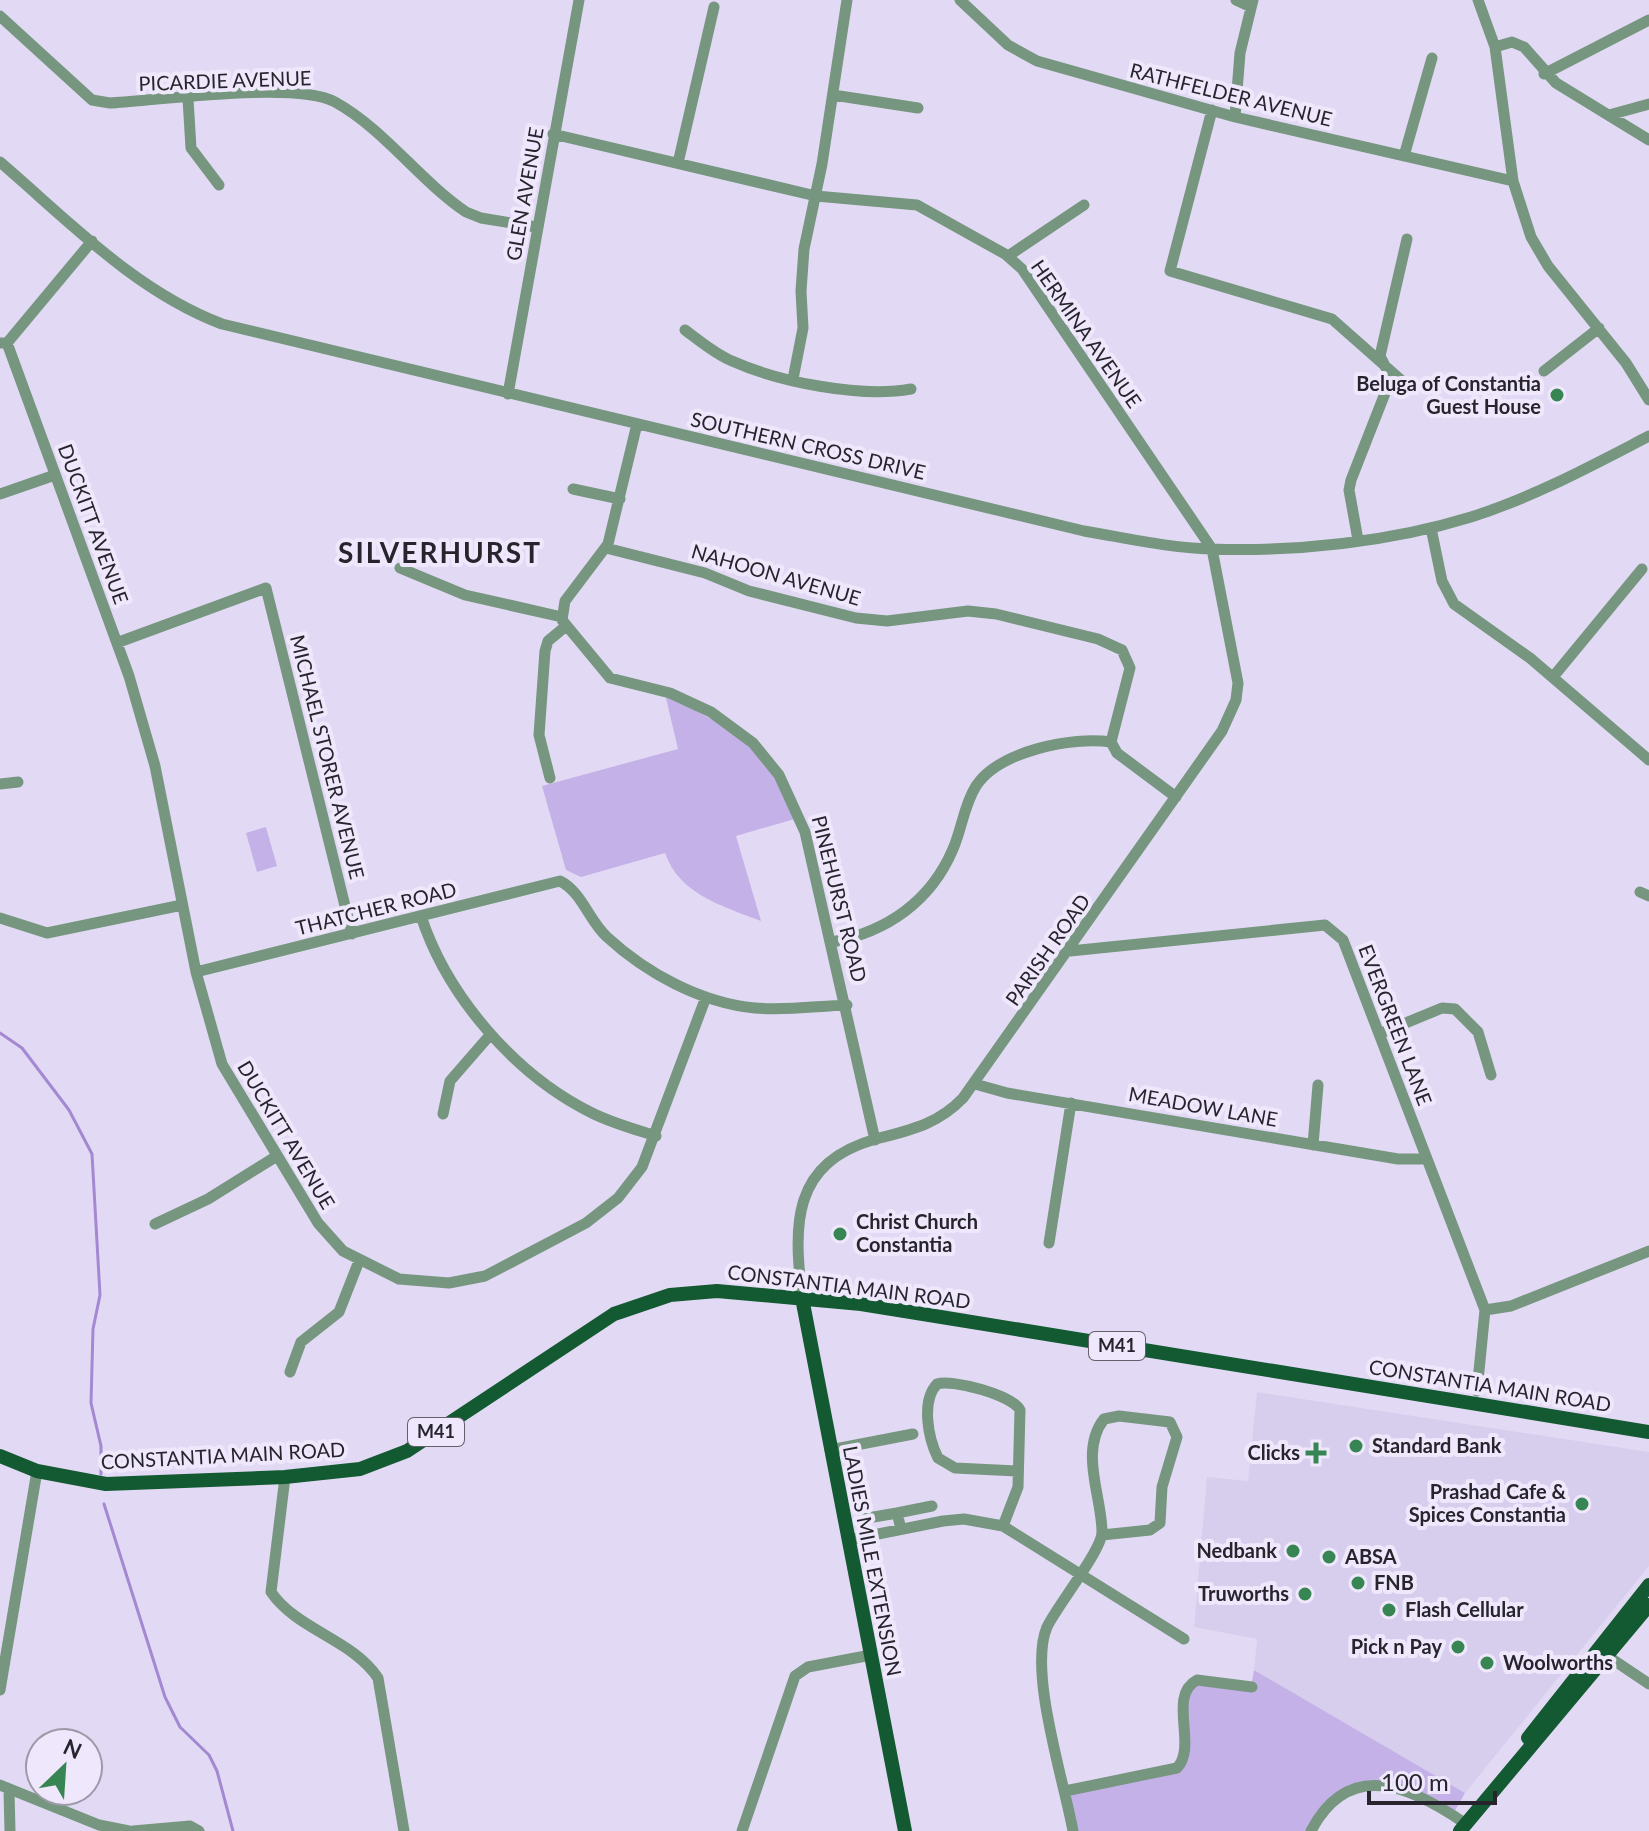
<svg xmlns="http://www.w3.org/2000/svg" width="1649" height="1831" font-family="Lato,sans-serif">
<rect width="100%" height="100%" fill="#e2daf4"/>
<path fill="#d7ceee" d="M1257 1392 1649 1452V1566L1465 1793 1254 1670 1257 1639 1194 1627 1207 1477 1248 1481Z"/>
<path fill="#c4b1e8" d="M665 694 737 733 777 777 798 818 736 836 761 921C722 906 679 894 665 853L581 877 566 870 542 786 678 749Z
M266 827 277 866 257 872 246 833Z
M1254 1670 1465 1793 1453 1814 1397 1791H1345L1313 1831H1074L1065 1791 1177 1768 1185 1698 1192 1683 1251 1687Z"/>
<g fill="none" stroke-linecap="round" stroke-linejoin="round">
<path stroke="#a388d2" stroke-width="3" d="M0 1033 22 1048 69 1110 92 1154 100 1295 93 1329 91 1403 101 1446V1474
M104 1504 165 1697 180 1727 209 1755 217 1771 233 1831"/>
<path stroke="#76967f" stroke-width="11" d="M960 0 1008 45 1037 61 1235 117 1513 181
M1236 0 1251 7
M1478 0 1495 47 1513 181 1531 237 1548 266 1626 363 1649 400
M0 16 92 100 110 103C159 100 296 81 335 102 384 129 419 180 466 212L481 218 536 227
M1495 47 1512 42 1524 47 1556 83 1649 140
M1544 74 1649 20
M833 95 918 108
M188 99 191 148 219 185
M1212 110 1170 271 1332 319 1409 387
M1609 115 1649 104
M1235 117 1240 53 1253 0
M553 134 816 196 917 205 1005 254 1022 269 1212 549 1238 683 1236 700 1222 731 963 1098C937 1125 910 1130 876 1139 790 1163 794 1226 802 1298
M1404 156 1432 58
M0 162C69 221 135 291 222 324L1084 531C1126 538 1169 548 1211 549 1296 552 1390 542 1471 517 1534 497 1591 466 1649 436
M678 163 714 7
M1008 256 1084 205
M685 330C700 341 715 354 732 361 779 382 860 398 911 389
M1 343H7L92 241
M7 343 129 676 155 766 196 972 222 1064 318 1223 343 1251 399 1279 449 1283 485 1276 586 1223 618 1198 642 1167 706 997
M1544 371 1599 328
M793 379 803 328 801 291 804 249 822 164 847 0
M508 394 579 0
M637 424 608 544 565 601 562 620 610 678 670 693 711 712 753 743 779 775 805 832 875 1140
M573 489 620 499
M0 494 55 475
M1431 528 1442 581 1454 604 1530 658 1649 760
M1358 540 1349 490 1351 480 1391 378 1380 356 1407 239
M606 548 705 573 749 591 856 618 887 621 968 611 996 614 1098 639 1122 650 1130 668 1111 742
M400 568 465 595 562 617
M119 642 266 588 352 934
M1553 677 1642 569
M1111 742 1117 753 1176 797
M550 778 539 735 545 651 548 641 566 626
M0 784 18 782
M1640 892 1649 896
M421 916C447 996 515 1075 592 1113 612 1123 634 1129 656 1136
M0 918 47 933 182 905
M832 942C887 932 931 901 953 849 962 828 964 805 976 786 999 751 1073 736 1111 742
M1070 951 1325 925 1343 940 1485 1310 1477 1391
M196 972 560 881C582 892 589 921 607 937 646 973 701 1003 755 1008 785 1011 817 1006 847 1005
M1379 1034 1442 1008 1455 1009 1478 1032 1491 1075
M975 1084 1007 1093 1398 1159H1427
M443 1114 450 1081 490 1035
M1313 1145 1318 1085
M155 1224 208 1199 277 1156
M1049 1243 1071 1103
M1485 1310 1511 1306 1649 1251
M290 1372 301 1342 339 1312 359 1261
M830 1450 913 1434
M285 1477 271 1592C297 1630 352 1639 378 1678L404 1831
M862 1519 897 1513
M1003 1526 1018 1487 1020 1410C1012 1395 953 1379 937 1384 921 1401 928 1438 938 1458L955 1468 1017 1471
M901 1529 897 1513 932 1506
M848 1540 943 1521 964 1519 1003 1526 1184 1639
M1600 1651 1649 1684
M0 1690 37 1471
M0 1785 99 1825 129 1831
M9 1791 10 1831
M1065 1791 1177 1768C1198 1746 1167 1696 1197 1680L1252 1687
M133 1831 190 1826 199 1831
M742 1831 795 1676 808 1667 871 1655
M1073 1831C1064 1781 1028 1671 1047 1627 1057 1606 1102 1550 1102 1532 1102 1497 1079 1451 1104 1419L1119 1416 1170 1422 1177 1437 1162 1487 1160 1523 1150 1530 1102 1535
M1311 1831C1349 1758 1411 1786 1466 1824"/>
<path stroke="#135931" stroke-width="14" d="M802 1298 905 1831
M0 1456 37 1471 106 1484 285 1477 360 1469 407 1451 614 1314 670 1295 717 1291 861 1304 1649 1432
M1528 1738 1649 1585
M1460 1831 1649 1605"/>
</g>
<g fill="#388554" stroke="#efe8fd" stroke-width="3">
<circle cx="1557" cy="395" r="8"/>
<circle cx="840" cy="1234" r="8"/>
<circle cx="1356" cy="1446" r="8"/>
<path d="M1312 1441h8v8h8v8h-8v8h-8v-8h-8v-8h8z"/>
<circle cx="1582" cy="1504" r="8"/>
<circle cx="1293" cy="1551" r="8"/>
<circle cx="1329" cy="1557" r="8"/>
<circle cx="1358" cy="1583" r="8"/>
<circle cx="1305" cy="1594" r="8"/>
<circle cx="1389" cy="1610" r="8"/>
<circle cx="1458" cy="1647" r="8"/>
<circle cx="1487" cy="1663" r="8"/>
</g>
<g text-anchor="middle" stroke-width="8" stroke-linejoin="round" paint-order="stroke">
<g fill="#efe8fd" stroke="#635f6b" stroke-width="2">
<rect x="1089" y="1332" width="56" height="28" rx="6"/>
<rect x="408" y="1418" width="56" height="28" rx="6"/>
</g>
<g font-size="18" font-weight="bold" fill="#27242d">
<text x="1117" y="1352">M41</text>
<text x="436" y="1438">M41</text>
</g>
<g font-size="20" fill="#27242d" stroke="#efe8fd">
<text transform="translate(225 81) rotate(-2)" y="7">PICARDIE AVENUE</text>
<text transform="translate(1231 95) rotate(14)" y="7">RATHFELDER AVENUE</text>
<text transform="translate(525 194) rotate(-80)" y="7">GLEN AVENUE</text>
<text transform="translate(1086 334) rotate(55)" y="7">HERMINA AVENUE</text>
<text transform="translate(808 446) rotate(13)" y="7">SOUTHERN CROSS DRIVE</text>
<text transform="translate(93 524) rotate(70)" y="7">DUCKITT AVENUE</text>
<text transform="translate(776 575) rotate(16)" y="7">NAHOON AVENUE</text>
<text transform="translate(327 757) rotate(76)" y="7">MICHAEL STORER AVENUE</text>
<text transform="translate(839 899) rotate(76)" y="7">PINEHURST ROAD</text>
<text transform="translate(376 909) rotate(-14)" y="7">THATCHER ROAD</text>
<text transform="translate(1048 950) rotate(-55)" y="7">PARISH ROAD</text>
<text transform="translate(1395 1025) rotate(69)" y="7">EVERGREEN LANE</text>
<text transform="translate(1203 1107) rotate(10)" y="7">MEADOW LANE</text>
<text transform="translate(286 1135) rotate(59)" y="7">DUCKITT AVENUE</text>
<text transform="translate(849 1287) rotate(7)" y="7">CONSTANTIA MAIN ROAD</text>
<text transform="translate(1490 1386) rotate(9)" y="7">CONSTANTIA MAIN ROAD</text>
<text transform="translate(223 1456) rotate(-3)" y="7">CONSTANTIA MAIN ROAD</text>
<text transform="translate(872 1561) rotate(79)" y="7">LADIES MILE EXTENSION</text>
</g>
<g font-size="20" font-weight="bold" fill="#27242d" stroke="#efe8fd" text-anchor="end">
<text x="1541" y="391">Beluga of Constantia<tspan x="1541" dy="23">Guest House</tspan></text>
<text x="856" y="1229" text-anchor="start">Christ Church<tspan x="856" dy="23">Constantia</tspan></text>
<text x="1372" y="1453" text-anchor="start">Standard Bank</text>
<text x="1300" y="1460">Clicks</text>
<text x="1566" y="1499">Prashad Cafe &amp;<tspan x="1566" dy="23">Spices Constantia</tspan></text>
<text x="1277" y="1558">Nedbank</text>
<text x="1345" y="1564" text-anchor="start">ABSA</text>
<text x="1374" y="1590" text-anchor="start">FNB</text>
<text x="1289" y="1601">Truworths</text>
<text x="1405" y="1617" text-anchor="start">Flash Cellular</text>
<text x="1442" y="1654">Pick n Pay</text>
<text x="1503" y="1670" text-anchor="start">Woolworths</text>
</g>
<g font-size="28" font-weight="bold" letter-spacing="2" fill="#27242d" stroke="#efe8fd">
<text x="440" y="563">SILVERHURST</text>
</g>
</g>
<g transform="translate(64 1767) rotate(25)"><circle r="38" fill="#efe8fd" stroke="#9f9aaa" stroke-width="2"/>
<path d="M0-6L14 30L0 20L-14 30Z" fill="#388554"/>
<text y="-12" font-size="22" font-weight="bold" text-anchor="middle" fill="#27242d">N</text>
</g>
<path d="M1369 1791v12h126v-12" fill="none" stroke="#27242d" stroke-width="4"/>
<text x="1381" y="1791" font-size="24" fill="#27242d" stroke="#efe8fd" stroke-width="6" paint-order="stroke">100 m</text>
</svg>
